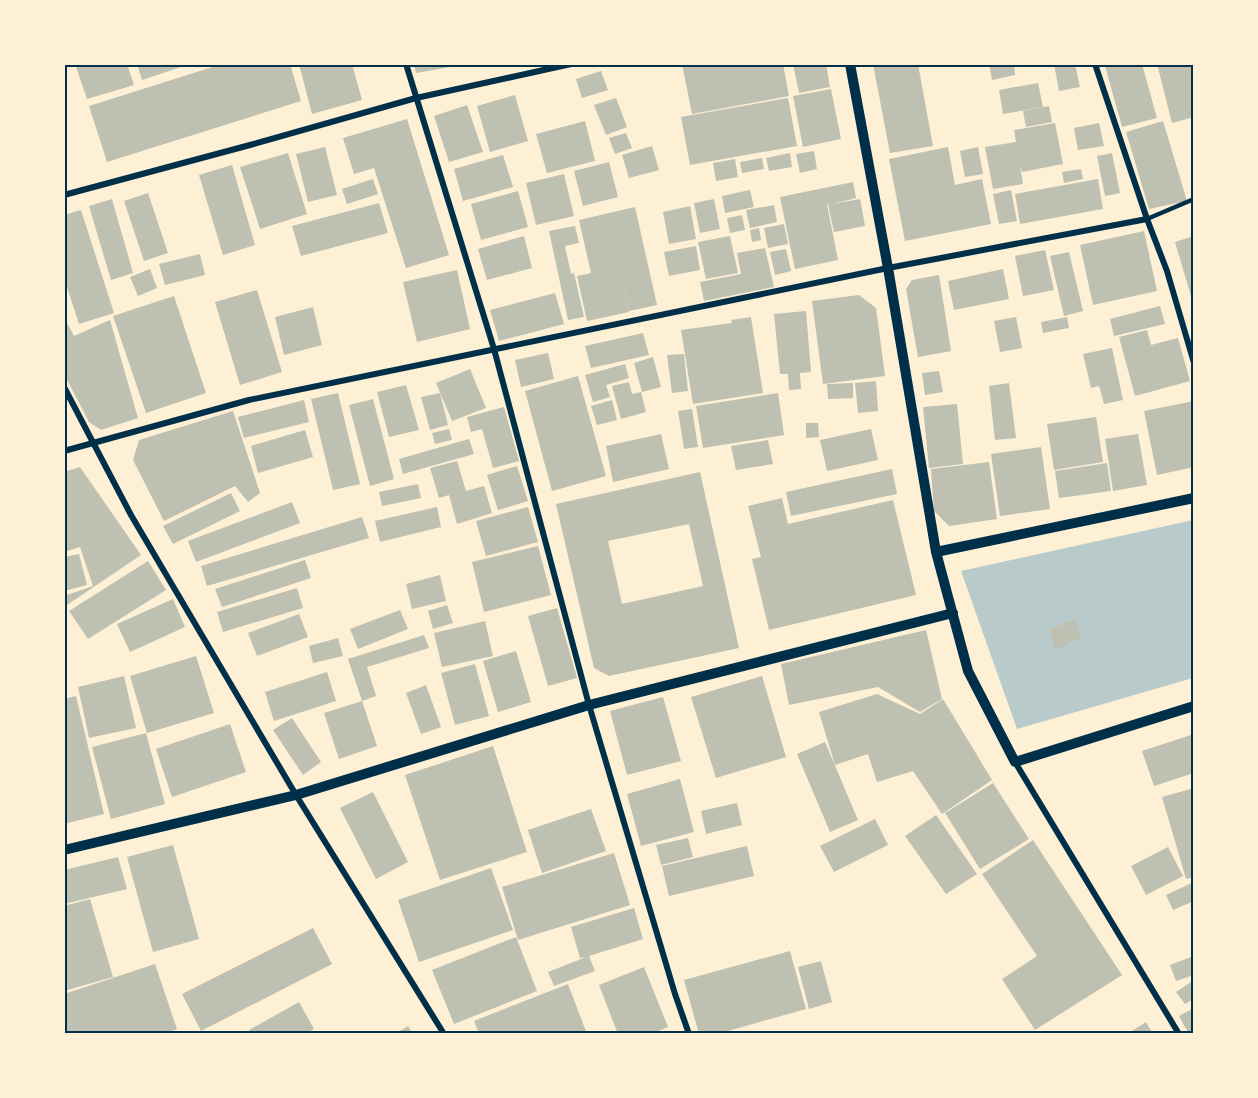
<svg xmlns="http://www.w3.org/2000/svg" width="1258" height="1098" font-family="'Fira Sans',sans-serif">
<rect width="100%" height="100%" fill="#fdf0d5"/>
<path fill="#b9caca" d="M1193 520V678L1017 729 961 571Z"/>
<path fill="#bec0b2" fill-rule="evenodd" d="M75 64H127L134 85 87 99Z
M137 64H187V65L142 80Z
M222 64H290L301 101 107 162 89 106Z
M299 64H352L362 100 312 114Z
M414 64H456V66L416 73Z
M682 64H783L789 96 692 114Z
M793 64H826L830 87 799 93Z
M873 64H918L933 146 890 153Z
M989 64H1014L1015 75 992 80Z
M1054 64H1075L1080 87 1059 91Z
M1111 64H1142L1157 118 1122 127 1105 66Z
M1157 64H1194V117L1172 123Z
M601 71 608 90 582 98 576 79Z
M1038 83 1043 107 1003 114 999 90Z
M831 89 841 139 803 147 793 96Z
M515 95 528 141 490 152 477 106Z
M616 98 627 127 606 135 594 105Z
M788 98 797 146 690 165 681 117Z
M467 105 483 152 449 162 434 116Z
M1049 106 1052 122 1026 127 1023 111Z
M407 119 449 255 406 268 374 168 354 174 343 138Z
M585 121 595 161 547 173 536 134Z
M1163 121 1187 201 1149 209 1126 132Z
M1055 123 1063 164 1022 172 1020 166 1023 184 993 189 985 147 1016 142 1014 130Z
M1099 123 1104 146 1078 150 1074 128Z
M626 133 632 148 615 154 609 138Z
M652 146 659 170 629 178 622 155Z
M325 147 337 195 308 202 296 154Z
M948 147 955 185 982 179 991 224 905 241 889 159Z
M978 147 983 174 965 177 960 151Z
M814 151 817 169 800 173 796 154Z
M288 153 307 214 260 229 240 167Z
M790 153 792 167 769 171 766 158Z
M1112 153 1120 193 1105 196 1097 156Z
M503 155 513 187 463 201 454 169Z
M762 158 764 169 742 173 740 162Z
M735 159 738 177 716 181 713 163Z
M609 162 618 197 583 206 574 171Z
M232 165 255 245 223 255 199 175Z
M1081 169 1083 179 1064 183 1062 172Z
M564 174 574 216 536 225 526 183Z
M373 179 378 194 347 204 342 189Z
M1098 179 1103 209 1020 224 1015 194Z
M853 182 856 198 832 204 860 199 865 226 834 232 828 204H827L838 260 795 269 780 197Z
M750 190 754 207 725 213 722 196Z
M1011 190 1017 221 999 224 993 194Z
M518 191 528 227 481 240 471 204Z
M148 193 168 253 144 261 124 201Z
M112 199 133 273 111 280 89 206Z
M714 199 720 229 700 233 694 203Z
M379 203 388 233 301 256 292 226Z
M774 205 777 222 750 228 746 210Z
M690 206 696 239 669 244 663 212Z
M635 207 657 305 629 311 620 270 629 312 587 321 577 276 591 273 579 220Z
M81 210 114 313 79 324 64 278V215Z
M742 215 745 230 730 233 727 218Z
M784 224 788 244 768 248 764 228Z
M575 226 579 243 565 246 571 274 574 273 584 317 568 320 549 231Z
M759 228 761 240 752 242 750 230Z
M1144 231 1157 291 1093 305 1080 245Z
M524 236 532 268 487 280 478 249Z
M730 236 738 273 706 279 698 242Z
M1194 236V303H1193L1175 242Z
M696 246 700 270 669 276 664 252Z
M765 248 774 287 704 301 700 282 741 274 737 253Z
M786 249 791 271 775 275 770 252Z
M1045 250 1054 290 1023 296 1015 256Z
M1069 252 1083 311 1064 316 1050 256Z
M200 254 205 275 165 285 159 264Z
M150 269 157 288 138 296 130 277Z
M1003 269 1009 299 954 310 948 281Z
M457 270 470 329 417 342 403 282Z
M939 275 951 351 918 357 906 289 912 280Z
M257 290 282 372 240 385 215 302Z
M555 293 564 324 499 341 490 310Z
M859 295 876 308 885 376 823 384 812 301Z
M174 296 206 393 146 413 113 316Z
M1160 306 1165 324 1114 336 1110 319Z
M313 307 322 345 284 355 275 317Z
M806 311 811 372 800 373 801 389 789 390 788 374H780L774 314Z
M64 317 74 336 110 320 138 418 101 430 89 422 64 374Z
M751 317 763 393 693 404 681 330 732 323 731 320Z
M1016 317 1022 348 1000 352 994 321Z
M1067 317 1069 328 1043 333 1041 322Z
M1147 330 1151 345 1178 338 1190 381 1135 396 1119 337Z
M643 333 649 355 591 368 585 346Z
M1112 348 1123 400 1104 404 1099 386 1091 388 1083 354Z
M548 353 554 379 521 387 515 360Z
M684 354 688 391 672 393 667 355Z
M653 357 661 387 642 392 634 363Z
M625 364 629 378 606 385 610 397 593 402 585 375Z
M470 369 486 408 452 421 436 383Z
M939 371 943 392 925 395 922 373Z
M578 376 606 476 552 491 525 391Z
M876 381 878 411 858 413 855 383Z
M629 382 632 394 641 392 646 412 621 419 612 386Z
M853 383V398L828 399 827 384Z
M1009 383 1016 438 995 440 989 386Z
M406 385 419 430 389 437 377 392Z
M338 393 360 484 333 490 311 399Z
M440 393 448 425 430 430 421 397Z
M778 393 784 435 703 448 696 406Z
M373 399 394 479 370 486 349 405Z
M304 400 309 422 244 438 238 417Z
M612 400 617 420 597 425 591 406Z
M1194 401V467L1157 475 1144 411Z
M957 404 963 464 929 468 923 407Z
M504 407 519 461 493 468 482 429 471 432 467 417Z
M692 409 698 447 684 449 678 411Z
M233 411 260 493 248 502 235 486 164 521 133 460 139 440Z
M1096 417 1103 462 1054 470 1047 424Z
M806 423H818L819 437 806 438Z
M449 429 452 440 435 444 432 433Z
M871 429 878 460 827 471 820 440Z
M305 430 313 457 258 473 251 446Z
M661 434 669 469 613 482 606 446Z
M1138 434 1147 485 1113 491 1105 439Z
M469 439 474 454 403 474 399 459Z
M768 440 773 464 736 470 731 446Z
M1041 447 1050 509 1000 516 991 454Z
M457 461 466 491 484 486 492 513 457 524 449 495 439 498 430 468Z
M989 462 997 519 949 526 934 511 931 469Z
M1107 463 1111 491 1059 498 1055 471Z
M517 466 528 501 498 510 487 475Z
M80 467 141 555 64 607V596L93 586 80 547 64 552V472Z
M892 469 897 494 791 516 786 492Z
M700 472 739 648 609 676 594 668 556 504ZM689 524 703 586 622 604 608 541Z
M418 484 421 498 382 506 379 492Z
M231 493 240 511 173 544 163 526Z
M782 498 788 524 893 500 916 595 769 630 752 559 761 557 748 506Z
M292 502 300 523 196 562 188 541Z
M437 507 441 527 380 542 375 521Z
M528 507 538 542 486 556 476 521Z
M362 517 369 538 207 586 201 566Z
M538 546 551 595 484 612 472 562Z
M79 554 87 585 64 591V557Z
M305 560 311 578 222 607 215 589Z
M148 561 166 590 88 639 69 611Z
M440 575 446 601 412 609 406 584Z
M297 588 303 608 223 632 217 612Z
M173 599 185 627 130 652 117 624Z
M447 605 453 623 433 629 428 611Z
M557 608 577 678 548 686 528 616Z
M400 610 408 629 358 649 350 629Z
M299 614 308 637 257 656 248 633Z
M1075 619 1081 637 1055 650 1050 629Z
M485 621 493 656 442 667 434 633Z
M926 630 942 699 920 712 878 687 789 705 781 664Z
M424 635 429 648 367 667 376 696 362 701 348 659Z
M338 638 343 656 313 663 309 646Z
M516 651 531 702 498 712 483 661Z
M196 656 214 713 147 733 130 676Z
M475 664 489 716 455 725 441 673Z
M327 672 336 701 274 721 265 692Z
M124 676 136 728 89 738 78 687Z
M762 676 786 757 716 778 691 697Z
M426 685 441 727 421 734 406 693Z
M877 694 920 714 943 699 992 780 942 814 913 771 877 782 868 754 835 765 819 712Z
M76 696 104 814 64 824V699Z
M663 697 681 761 627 775 610 711Z
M362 701 377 746 339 759 324 713Z
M292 718 321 762 303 775 273 730Z
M230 724 246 772 172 797 156 749Z
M146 733 165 804 111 819 92 747Z
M1194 734V773L1154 786 1142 751Z
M825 742 858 820 830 832 797 754Z
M493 746 527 852 440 880 405 775Z
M680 779 694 832 641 846 627 794Z
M993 783 1029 839 980 869 945 813Z
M1194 788V877L1186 879 1162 797Z
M373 792 408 862 376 879 340 808Z
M737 803 742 825 706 834 701 811Z
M591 809 606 851 542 873 528 830Z
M936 815 977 874 946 894 905 836Z
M875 819 888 845 834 872 820 846Z
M688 838 693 857 661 865 656 845Z
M1033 840 1122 975 1035 1030 1002 979 1037 956 982 874Z
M173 845 199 939 153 952 127 857Z
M747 846 754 876 669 896 662 866Z
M1168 847 1183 876 1146 895 1131 866Z
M614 853 630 905 518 940 502 887Z
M118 857 127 889 64 904V870Z
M491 868 513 930 419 962 398 900Z
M1194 882V901L1173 910 1166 895Z
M90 899 113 977 64 991V906Z
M634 908 643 939 589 956 595 971 554 986 548 972 586 957 580 958 571 927Z
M313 928 332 964 201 1031 182 994Z
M516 937 537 991 454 1024 432 970Z
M790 951 806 1009 717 1034H699L684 980Z
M1194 956V975L1176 981 1170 965Z
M821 961 832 1002 809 1009 798 967Z
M155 964 177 1029 165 1034H64V994Z
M644 967 668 1027 651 1034H618L599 985Z
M1194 980V999L1185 1004 1176 992Z
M568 984 587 1034H479L474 1021Z
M299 1002 314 1029 306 1034H251L249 1030Z
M1194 1008V1034H1189L1179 1016Z
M1146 1022 1153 1034H1127Z
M408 1026 413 1034H395Z"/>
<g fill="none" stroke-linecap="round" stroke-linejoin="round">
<path stroke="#003049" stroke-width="4.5" d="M1147 219 1194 199"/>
<path stroke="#003049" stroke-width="6" d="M406 64 494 349 589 705 675 994 689 1034
M1095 64 1147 219 1167 271 1194 363
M64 195 250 145 416 98 571 64
M64 387 131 515 296 795 444 1034
M64 451 249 400 888 268 1147 219
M1015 762 1179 1034"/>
<path stroke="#003049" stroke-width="10" d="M850 64 888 268 936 552 968 671 1015 762 1194 706
M936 552 1194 498
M64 850 296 795 589 705 953 613"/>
</g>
<rect width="1258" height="1098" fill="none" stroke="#fdf0d5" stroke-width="132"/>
<rect x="66" y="66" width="1126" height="966" fill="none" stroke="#003049" stroke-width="2"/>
</svg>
